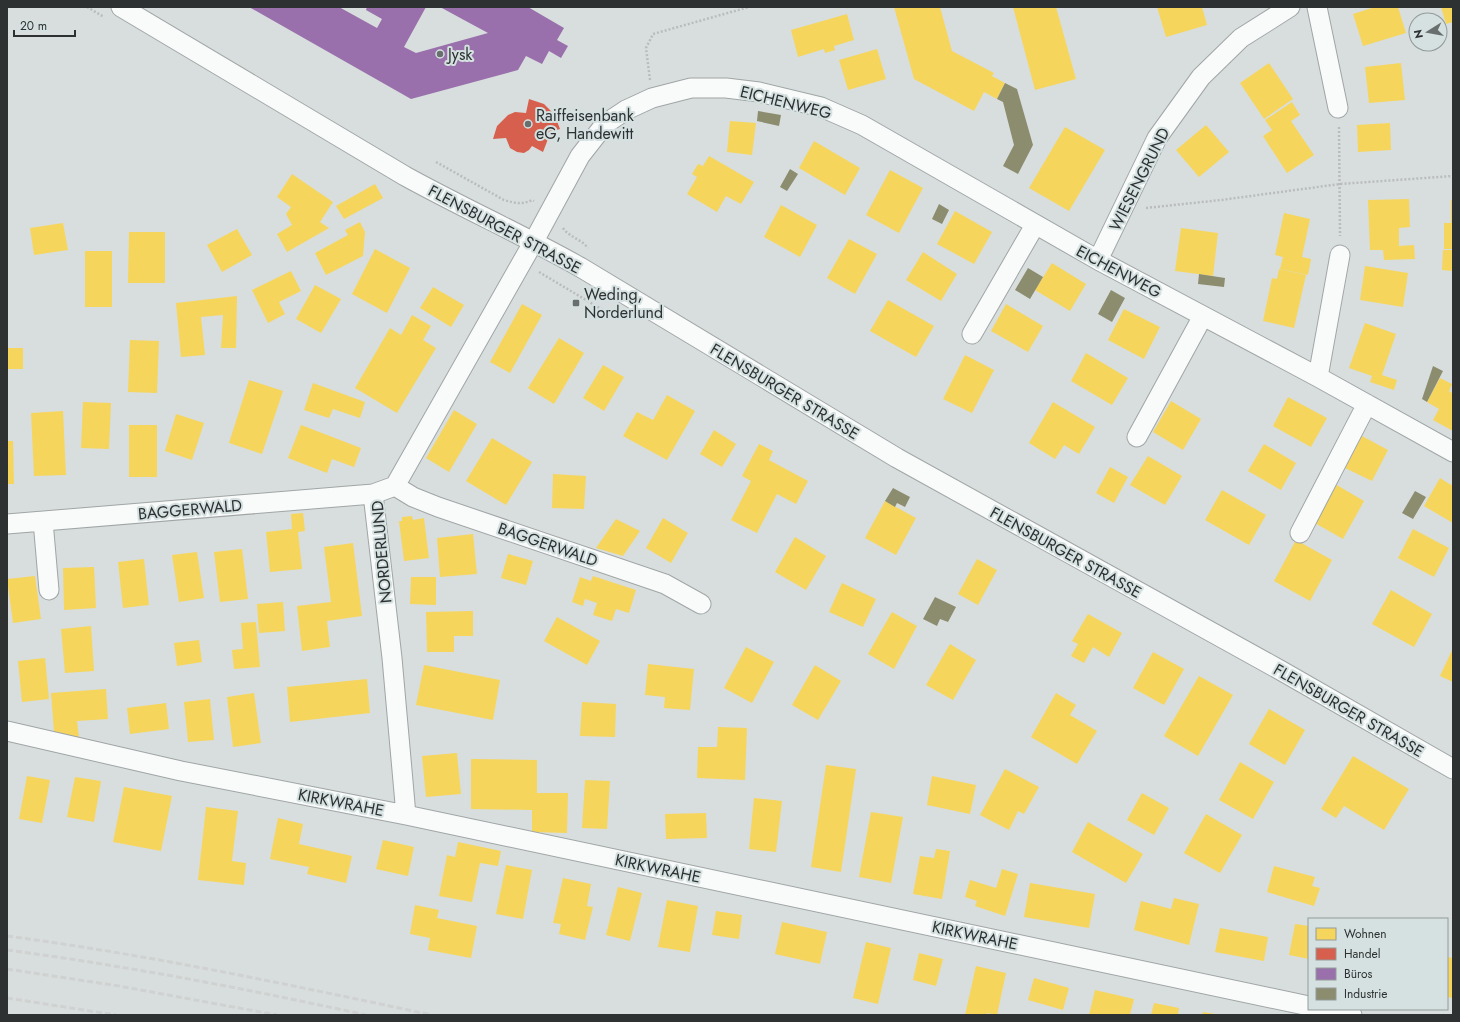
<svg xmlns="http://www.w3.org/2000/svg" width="1460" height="1022" font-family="Jost,sans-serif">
<rect width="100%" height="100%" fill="#d8dede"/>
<path fill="#f6d55c" d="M894 7H940L952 51 994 73 992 76 1005 83 997 99 984 92 974 111 914 79Z
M1013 7H1056L1076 79 1035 90Z
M1157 7H1202L1207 25 1166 37Z
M1375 7H1398L1406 33 1363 46 1353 14Z
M1441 7H1453V22L1446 24Z
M847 14 854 40 834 46 835 50 825 53 824 49 798 57 791 30Z
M877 49 886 79 848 90 839 60Z
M1269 63 1293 99 1264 119 1240 83Z
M1401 63 1405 100 1369 103 1365 67Z
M1292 102 1300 115 1291 121 1314 155 1287 173 1263 136 1272 130 1265 120Z
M730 121 756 123 752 155 727 152Z
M1390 123 1391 150 1358 152 1357 125Z
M1206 125 1229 152 1199 177 1176 150Z
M1065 127 1105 150 1069 211 1029 188Z
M814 141 860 168 845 195 799 168Z
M709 156 754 182 741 204 726 196 717 212 687 194 697 177 692 174 698 164 703 166Z
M890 170 923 188 899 233 866 215Z
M292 174 333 202 320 222 329 228 287 252 277 234 292 225 286 214 291 207 277 197Z
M375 184 383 198 344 219 336 206Z
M1409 199 1410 227 1399 228V246L1414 245 1415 259 1384 260 1383 250H1370L1368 200Z
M1451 200H1453V249H1444V223H1451Z
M781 205 817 225 800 257 764 237Z
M955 211 992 232 974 264 937 244Z
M1284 213 1310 219 1302 257 1311 259 1308 275 1280 269 1283 257 1275 255Z
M360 222 365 232 363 256 326 275 315 253 348 235 345 230Z
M63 223 68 250 34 255 30 228Z
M1181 228 1218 233 1213 276 1175 271Z
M237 229 252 255 222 272 207 245Z
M129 232H165V283H128Z
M849 239 877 254 855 294 827 278Z
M375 249 410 268 387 313 352 294Z
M1443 250H1453V271L1442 270Z
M85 251H112V307H85Z
M923 252 957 274 941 301 906 280Z
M1052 263 1086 284 1070 311 1035 290Z
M1365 266 1408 273 1403 307 1360 300Z
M1279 269 1306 275 1294 328 1263 321 1272 278 1277 279Z
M291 271 301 291 279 302 285 314 268 323 252 290Z
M315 285 341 299 321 333 296 319Z
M433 287 464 305 451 327 420 308Z
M237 296 236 348H221L223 315 201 317 205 355 181 357 176 303Z
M888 300 934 326 916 357 870 331Z
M522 304 542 315 510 373 490 362Z
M1006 304 1043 326 1028 352 991 331Z
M1124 309 1160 327 1144 359 1108 340Z
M412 315 431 326 423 340 436 348 397 413 355 388 390 328 401 335Z
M1365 323 1396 334 1382 375 1397 380 1394 390 1370 382 1372 376 1349 368Z
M559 338 584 353 554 404 528 388Z
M130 340 159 341 157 393 128 392Z
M7 348H23V369H7Z
M1086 353 1128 378 1112 405 1071 381Z
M965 355 994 370 972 413 943 399Z
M603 365 624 377 604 411 583 398Z
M1440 378 1452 384 1449 391 1453 394V431L1433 420 1439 409 1427 402Z
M249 380 283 391 262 454 229 443Z
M313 383 365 402 360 418 333 409 329 418 304 410Z
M667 395 695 411 667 460 623 436 637 412 653 420Z
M1288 397 1327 418 1311 447 1273 426Z
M1171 401 1201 419 1183 450 1153 432Z
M83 402 111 403 109 449 81 448Z
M1053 402 1095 427 1079 454 1064 445 1055 459 1029 443Z
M454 410 477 424 449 472 426 458Z
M63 411 66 475 34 476 31 413Z
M176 414 204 423 192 460 165 451Z
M129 425H157V477H129Z
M301 425 361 448 354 467 332 459 327 473 288 458Z
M714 430 736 444 722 467 700 454Z
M1362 436 1388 450 1372 481 1345 468Z
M492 438 532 462 506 505 466 481Z
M7 441H13L14 484H7Z
M759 444 773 451 769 460 808 481 796 504 777 494 757 533 731 520 751 481 742 476Z
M1264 444 1296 463 1281 490 1248 471Z
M1148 456 1182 476 1165 505 1130 485Z
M1110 467 1128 477 1114 503 1096 493Z
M553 474 586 476 584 509 552 508Z
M1440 478 1451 485 1452 484H1453V523L1424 506Z
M1335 484 1364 501 1343 539 1313 522Z
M1222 490 1266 515 1249 545 1205 520Z
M885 501 916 518 896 555 865 538Z
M303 513 305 531 298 532 302 569 270 572 266 532 292 529 291 514Z
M412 516 413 520 424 518 429 558 404 561 399 521H402V517Z
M663 518 688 533 671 563 646 548Z
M616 519 640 531 623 556 596 548Z
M1413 529 1449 548 1434 577 1398 558Z
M473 534 477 574 440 577 437 538Z
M795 537 826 556 806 590 775 572Z
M1296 540 1332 560 1310 601 1274 581Z
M353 543 362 616 327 621 330 647 302 651 297 606 331 602 324 547Z
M242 549 248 599 220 602 214 552Z
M197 552 204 598 179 602 172 555Z
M508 554 533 561 526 585 501 578Z
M144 559 149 605 123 608 118 562Z
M977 559 997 570 978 605 958 594Z
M94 567 96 608 64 610 63 568Z
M35 576 41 619 13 623 7 579Z
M593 576 636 590 629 613 616 609 612 621 593 615 597 603 585 599 583 606 572 602 580 577 591 581Z
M411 577H436V605L410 604Z
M842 583 876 599 863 627 829 612Z
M1391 590 1432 614 1414 647 1372 624Z
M283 602 285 631 259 633 257 604Z
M473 611V636H454V652H427L426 612Z
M892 612 917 626 894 669 868 654Z
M1088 614 1122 633 1109 657 1093 647 1084 663 1071 656 1078 644 1072 641Z
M557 617 600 641 587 665 544 641Z
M256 622 260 667 234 669 232 650 243 649 241 623Z
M91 626 94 671 65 673 61 629Z
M199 640 202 662 177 666 174 643Z
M950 644 976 660 953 700 926 685Z
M746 647 774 662 752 703 724 688Z
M1453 648V682L1440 676Z
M1153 652 1184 669 1164 705 1133 688Z
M45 658 49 699 22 702 18 661Z
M648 664 694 669 690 710 664 708 665 697 645 695Z
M424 665 500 680 493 720 416 705Z
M815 665 841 681 818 720 792 705Z
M1199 676 1233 695 1198 756 1164 736Z
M367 679 370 713 290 722 287 687Z
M106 689 108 719 77 721 79 738 54 732 51 693Z
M254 693 261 743 233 747 227 697Z
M1056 693 1076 705 1070 715 1097 731 1077 764 1031 737Z
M210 699 214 740 188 742 184 702Z
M582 702 616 704 615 737 580 736Z
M166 703 169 729 130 734 127 708Z
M1269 709 1305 730 1285 765 1249 744Z
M718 727 747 728 745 780 697 778 698 747H717Z
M457 753 461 794 426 797 422 756Z
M1353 756 1409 789 1384 830 1344 806 1336 818 1321 809Z
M471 759 537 760V793H568L567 833 532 832V810L471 809Z
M1240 762 1274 782 1253 819 1219 800Z
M826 765 856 769 841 872 811 867Z
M1005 769 1039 787 1024 814 1018 811 1009 830 980 815Z
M27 776 50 780 42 823 19 819Z
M932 776 976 785 970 814 927 805Z
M75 777 101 781 94 822 67 817Z
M585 780 610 781 607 829 582 828Z
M124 787 172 796 161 851 113 842Z
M1142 793 1169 808 1154 835 1127 820Z
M754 798 782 801 776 852 749 849Z
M206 807 238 811 232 861 246 863 244 885 198 880Z
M871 812 903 817 891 883 859 877Z
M706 813 707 838 666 839 665 814Z
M1206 814 1242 835 1220 873 1184 853Z
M278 818 303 824 299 844 352 856 346 883 307 874 309 867 270 859Z
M1088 822 1143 854 1126 883 1072 852Z
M383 840 414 847 408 876 376 869Z
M458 842 501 851 498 866 480 863 472 902 439 896 447 855 455 857Z
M936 849 950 851 942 899 913 894 920 856 934 858Z
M506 865 532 870 523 919 496 914Z
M1274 866 1315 877 1312 886 1320 888 1314 906 1267 892Z
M1002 869 1018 874 1005 916 975 906 977 901 965 897 970 880 996 888Z
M563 878 591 884 587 906 593 907 585 940 559 934 561 924 553 923Z
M1030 883 1095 894 1089 928 1024 917Z
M618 887 642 893 630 941 606 935Z
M1174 898 1199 904 1189 945 1134 930 1141 901 1171 909Z
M667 900 698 906 690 952 658 947Z
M415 905 439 910 437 918 477 926 471 958 428 950 430 938 410 934Z
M716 911 742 915 739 939 712 935Z
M782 922 827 932 820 964 775 954Z
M1295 924 1309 926V959L1289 955Z
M1220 928 1268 937 1264 961 1215 952Z
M866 942 891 948 878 1004 853 998Z
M919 953 943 959 936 986 913 980Z
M1447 957 1453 958V998L1447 997Z
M976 966 1006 973 997 1015 987 1013V1015H965Z
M1034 978 1069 988 1063 1010 1028 1000Z
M1095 990 1134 999 1130 1015H1089Z
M1154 1003 1179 1008 1178 1015H1151Z
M1203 1012 1215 1014V1015H1202Z"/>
<path fill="#d6604d" d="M529 99 544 104 550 110 555 116 560 129 547 133 548 139 543 152 532 146 529 150 524 153 517 152 510 148 506 138 493 139 497 126 508 115 515 112 526 113Z"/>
<path fill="#9970ab" d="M249 7H339L377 28 382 19 366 10 367 7H426L404 47 416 53 488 33 440 7H528L564 28 557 40 568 46 561 58 549 51 542 64 526 56 518 70 411 99Z"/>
<path fill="#8c8c6e" d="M1005 83 1017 89 1033 145 1018 174 1003 166 1014 145 1003 102 997 99Z
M758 111 781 115 779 126 757 121Z
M790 169 798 174 787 191 780 187Z
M939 204 949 210 942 224 932 219Z
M1028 268 1043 277 1030 299 1015 290Z
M1199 274 1225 278 1224 287 1198 284Z
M1111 290 1125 298 1112 322 1098 314Z
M1433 366 1443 371 1427 402 1422 399Z
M893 488 910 497 905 507 897 503 895 507 885 501Z
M1415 491 1426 497 1413 519 1402 513Z
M935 597 956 607 948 622 940 619 937 626 923 619Z"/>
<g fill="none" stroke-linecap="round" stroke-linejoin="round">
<g stroke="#a0a5a5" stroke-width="21">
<path id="minor" d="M121 7 405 176C463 208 523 235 580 267L897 458 1280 670 1453 769
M1317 7 1338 108
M1098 260 1157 138 1201 77 1241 38 1290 7
M972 334 1035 225
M1318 377 1340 255
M1137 437 1203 316
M395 486 413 497 438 507 665 584 701 604
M43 521 49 590
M7 524 373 494
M1300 533 1367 404
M7 731 181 771 406 815 1309 1006
M406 815 392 658 373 494 395 486 534 241 580 156 605 124 626 110 652 98 691 88H726L759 92 821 107 862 125 1098 260 1318 377 1453 452
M1322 1009 1352 1015"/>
</g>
<path stroke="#babcbc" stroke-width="2.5" stroke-dasharray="2 2" stroke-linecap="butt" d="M87 7 104 17
M650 80 646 48 653 34 749 7
M1339 127 1340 236
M436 162 504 200C515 203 522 205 532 200L534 201
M1146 208 1221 200 1340 184 1453 176
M563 228C569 237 581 239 588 248
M539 272 601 309 617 314"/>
<use href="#minor" stroke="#f9fafa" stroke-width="19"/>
<path stroke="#d0d1d1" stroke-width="3" stroke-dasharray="6 3" stroke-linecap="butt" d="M7 936C150 955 291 985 432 1015
M7 950C128 966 247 989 366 1015
M7 969 119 986 277 1015
M7 998 116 1015"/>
</g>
<g fill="#696e6e" stroke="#d5e1e0" stroke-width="1.5">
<circle cx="440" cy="54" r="4"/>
<circle cx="528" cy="124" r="4"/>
<rect x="572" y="299" width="8" height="8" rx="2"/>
</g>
<g text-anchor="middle" stroke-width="4" stroke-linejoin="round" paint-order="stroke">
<g font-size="16" fill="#2d3131" stroke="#d5e1e0" text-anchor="start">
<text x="448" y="60">Jysk</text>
<text x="536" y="121">Raiffeisenbank<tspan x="536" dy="18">eG, Handewitt</tspan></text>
<text x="584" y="300">Weding,<tspan x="584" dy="18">Norderlund</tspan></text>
</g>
<g font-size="16" fill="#2d3131" stroke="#d5e1e0">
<text transform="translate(786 102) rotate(14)" y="6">EICHENWEG</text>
<text transform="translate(1139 179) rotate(-63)" y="6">WIESENGRUND</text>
<text transform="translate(505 229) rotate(28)" y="6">FLENSBURGER STRASSE</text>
<text transform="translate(1119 271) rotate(28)" y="6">EICHENWEG</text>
<text transform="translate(785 391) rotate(31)" y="6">FLENSBURGER STRASSE</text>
<text transform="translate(190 509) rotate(-5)" y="6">BAGGERWALD</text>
<text transform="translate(548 544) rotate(19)" y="6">BAGGERWALD</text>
<text transform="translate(381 552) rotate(-95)" y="6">NORDERLUND</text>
<text transform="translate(1066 552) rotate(29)" y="6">FLENSBURGER STRASSE</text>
<text transform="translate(1349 710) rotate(30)" y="6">FLENSBURGER STRASSE</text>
<text transform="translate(341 802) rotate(11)" y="6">KIRKWRAHE</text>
<text transform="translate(658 868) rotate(12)" y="6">KIRKWRAHE</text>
<text transform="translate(975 935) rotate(12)" y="6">KIRKWRAHE</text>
</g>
</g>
<rect width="1460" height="1022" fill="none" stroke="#2d3131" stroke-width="16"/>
<rect x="1308" y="918" width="140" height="92" fill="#d5e1e0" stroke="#929b9a"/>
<rect x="1316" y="928" width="20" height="12" fill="#f6d55c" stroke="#929b9a"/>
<text x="1344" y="938" font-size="12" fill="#2d3131">Wohnen</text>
<rect x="1316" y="948" width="20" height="12" fill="#d6604d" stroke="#929b9a"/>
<text x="1344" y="958" font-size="12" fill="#2d3131">Handel</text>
<rect x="1316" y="968" width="20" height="12" fill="#9970ab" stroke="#929b9a"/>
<text x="1344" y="978" font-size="12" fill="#2d3131">Büros</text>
<rect x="1316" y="988" width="20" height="12" fill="#8c8c6e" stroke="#929b9a"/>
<text x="1344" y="998" font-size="12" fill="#2d3131">Industrie</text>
<g transform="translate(1428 32) rotate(259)"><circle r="19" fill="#d5e1e0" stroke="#929b9a"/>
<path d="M0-3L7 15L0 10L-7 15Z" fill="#696e6e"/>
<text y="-6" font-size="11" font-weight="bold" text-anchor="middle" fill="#2d3131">N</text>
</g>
<path d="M14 30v6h61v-6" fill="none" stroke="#2d3131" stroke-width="2"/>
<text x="20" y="30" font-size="12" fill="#2d3131" stroke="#d5e1e0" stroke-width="3" paint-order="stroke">20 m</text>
</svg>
